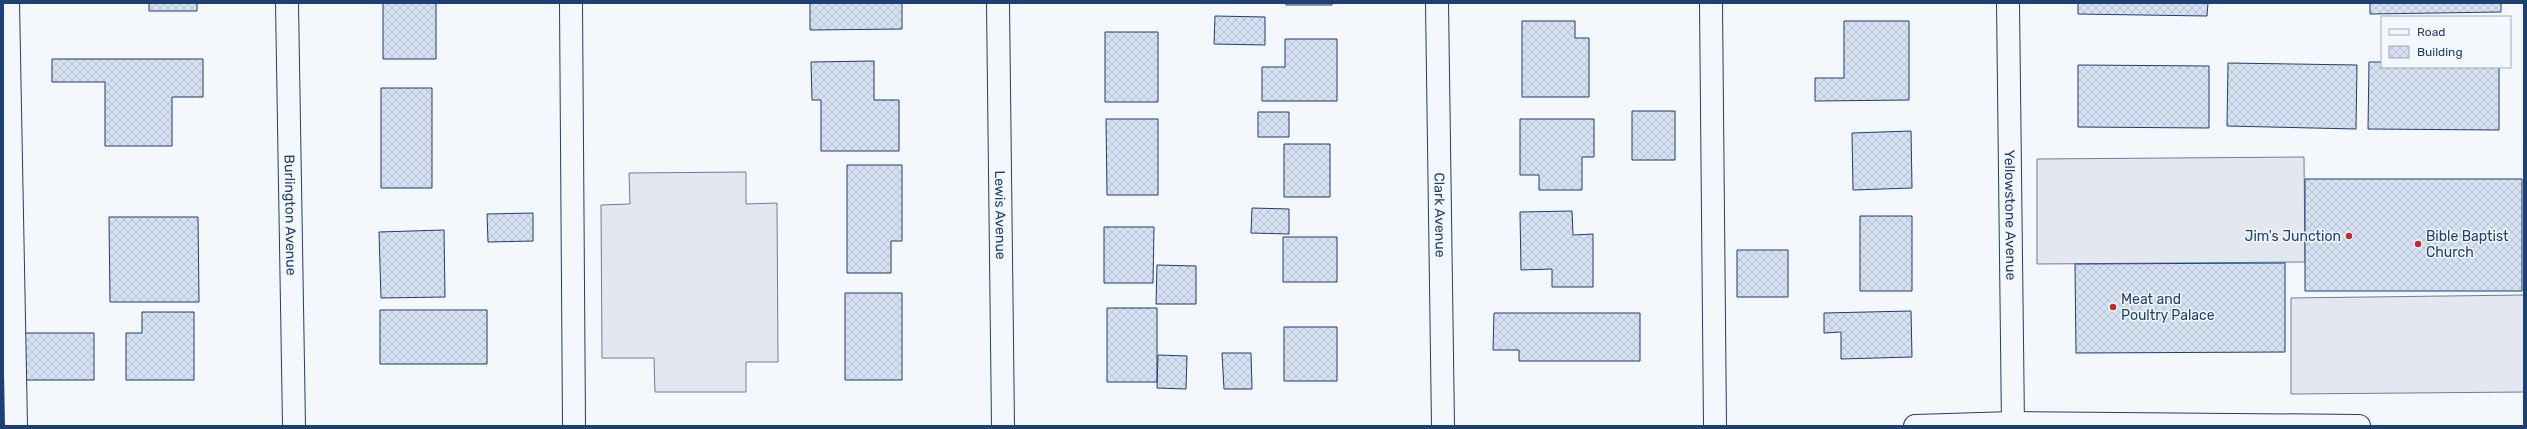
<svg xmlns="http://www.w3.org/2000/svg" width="2527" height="429" font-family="Rubik,sans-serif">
<defs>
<pattern id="building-cross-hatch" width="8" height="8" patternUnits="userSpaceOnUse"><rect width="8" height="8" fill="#d5e0f0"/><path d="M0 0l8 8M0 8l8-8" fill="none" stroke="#b6c1d1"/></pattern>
</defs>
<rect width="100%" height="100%" fill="#f4f7fb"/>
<path fill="#e3e8f0" stroke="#687fa3" d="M2304 157 2305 262 2037 264V159Z
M746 172V204L777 203 778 362H746V392H655L654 358H602L601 205 630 204 629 173Z
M2524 295V392L2291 394V298Z"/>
<path fill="url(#building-cross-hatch)" stroke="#1d3f73" d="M149 3H197V11H149Z
M383 3H436V59H383Z
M810 3H902V29L810 30Z
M1286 3H1332V5H1286Z
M2078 3H2208L2207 16 2078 14Z
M2370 3H2501V12L2370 14Z
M1215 16 1265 17V45L1214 44Z
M1522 21H1575V38H1589V97H1522Z
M1844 21H1909V100L1815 101V78H1844Z
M1105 32H1158V102H1105Z
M1285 39H1337V101H1262V67H1285Z
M52 59H203V97H172V146H105V82H52Z
M874 61V100H899V151H821V100H812L811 62Z
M2369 62H2382V67H2499V130L2368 129Z
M2228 63 2357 65 2356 129 2227 126Z
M2078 65 2209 66V128L2078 127Z
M381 88H432V188H381Z
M1632 111H1675V160H1632Z
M1258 112H1289V137H1258Z
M1106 119H1158V195H1107Z
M1520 119H1594V157H1582V190H1539V175H1520Z
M1911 131 1912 188 1853 190 1852 133Z
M1284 144H1330V197H1284Z
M847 165H902V241H891V273H847Z
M2305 179H2522V291H2305Z
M1252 208 1289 209V234L1251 233Z
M1572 211 1573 235 1593 234V287H1552V269L1521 270 1520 212Z
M533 213V241L488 242 487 214Z
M1860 216H1912V291H1860Z
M109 217H198L199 302H110Z
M1104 227H1154L1153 283H1104Z
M444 230 445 297 381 298 379 232Z
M1283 237H1337V282H1283Z
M1737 250H1788V297H1737Z
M2285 263V352L2076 353 2075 264Z
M1157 265 1196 266V304H1156Z
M845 293H902V380H845Z
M1107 308H1157V382H1107Z
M380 310H487V364H380Z
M1911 311 1912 357 1841 359V332L1824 333V313Z
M142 312H194V380H126V333H142Z
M1494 313H1640V361H1519V350H1493Z
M1284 327H1337V381H1284Z
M24 333H94V380H24Z
M1222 353H1251L1252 389H1224Z
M1158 355 1187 356 1186 389 1157 388Z"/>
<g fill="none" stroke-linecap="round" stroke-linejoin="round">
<g stroke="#1d3f73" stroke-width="24">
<g id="minor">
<path d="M8 3 16 426"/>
<path id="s1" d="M287 3 294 426"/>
<path d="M571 3 574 426"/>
<path id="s2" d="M998 3 1003 426"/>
<path id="s3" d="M1437 3 1443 426"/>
<path d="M1711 3 1715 426"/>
<path id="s4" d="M2008 3 2013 426"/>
<path d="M1915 426 2013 423 2359 426"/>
</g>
</g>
<use href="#minor" stroke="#f4f7fb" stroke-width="22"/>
</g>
<g fill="#c62828" stroke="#f4f7fb" stroke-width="1.5">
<circle cx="2349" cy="236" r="4"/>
<circle cx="2418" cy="244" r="4"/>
<circle cx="2113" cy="307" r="4"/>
</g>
<g text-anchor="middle" stroke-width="3" stroke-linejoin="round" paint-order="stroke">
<g font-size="14" fill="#1d3f73" stroke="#f4f7fb">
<text dy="5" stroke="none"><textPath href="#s1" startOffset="212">Burlington Avenue</textPath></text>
<text dy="5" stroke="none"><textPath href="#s3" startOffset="212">Clark Avenue</textPath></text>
<text dy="5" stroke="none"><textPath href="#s2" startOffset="212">Lewis Avenue</textPath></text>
<text dy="5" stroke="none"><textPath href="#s4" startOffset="212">Yellowstone Avenue</textPath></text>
</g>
<g font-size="14" fill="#1d3f73" stroke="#f4f7fb" text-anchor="start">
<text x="2341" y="241" text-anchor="end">Jim's Junction</text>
<text x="2426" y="241">Bible Baptist<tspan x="2426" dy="16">Church</tspan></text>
<text x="2121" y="304">Meat and<tspan x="2121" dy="16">Poultry Palace</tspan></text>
</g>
</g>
<rect width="2527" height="429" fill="none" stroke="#1d3f73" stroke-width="8"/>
<rect x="2381" y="16" width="130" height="52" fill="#f4f7fb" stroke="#9eadc5"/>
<rect x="2389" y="29" width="20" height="6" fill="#f4f7fb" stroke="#9eadc5"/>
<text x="2417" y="36" font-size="12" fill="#1d3f73">Road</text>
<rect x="2389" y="46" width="20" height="12" fill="url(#building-cross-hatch)" stroke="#9eadc5"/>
<text x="2417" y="56" font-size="12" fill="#1d3f73">Building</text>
</svg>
